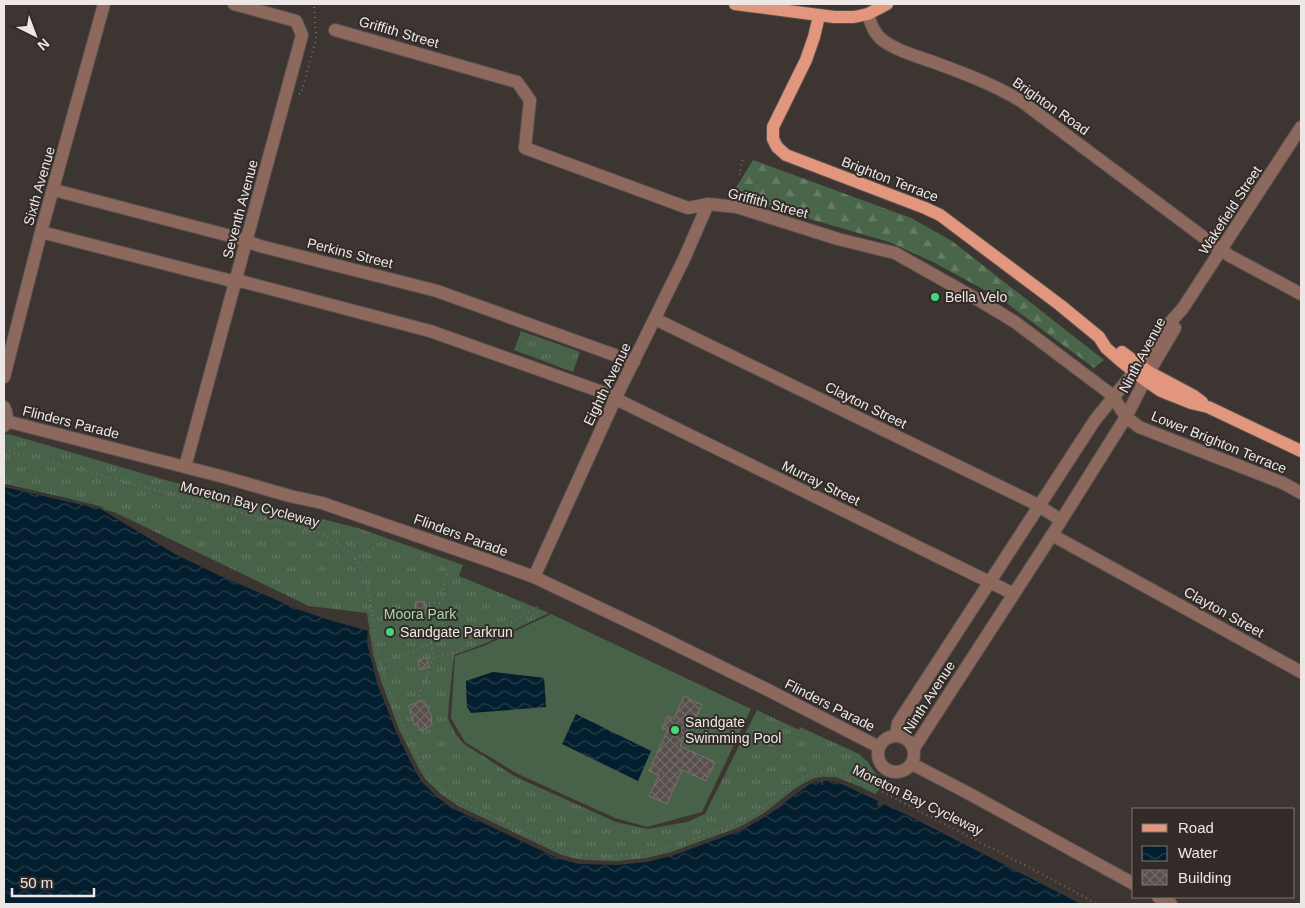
<svg xmlns="http://www.w3.org/2000/svg" width="1305" height="908" font-family="Arial,sans-serif">
<defs>
<pattern id="grass-tufts" width="24" height="20" patternUnits="userSpaceOnUse" patternTransform="scale(1.25)"><rect width="24" height="20" fill="#476248"/><path d="M3 7l-1-3M5 7V3M7 7l1-3M15 17l-1-3M17 17v-4M19 17l1-3" fill="none" stroke="#627862"/></pattern>
<pattern id="forest-firs" width="22" height="20" patternUnits="userSpaceOnUse" patternTransform="scale(1.25)"><rect width="22" height="20" fill="#49654a"/><path d="M5 1l3.5 6h-7zM16 11l3.5 6h-7z" fill="#647b64"/></pattern>
<pattern id="water-waves" width="16" height="10" patternUnits="userSpaceOnUse" patternTransform="scale(1.25)"><rect width="16" height="10" fill="#031e2e"/><path d="M0 5q4-4 8 0t8 0" fill="none" stroke="#283f4c"/></pattern>
<pattern id="building-cross-hatch" width="8" height="8" patternUnits="userSpaceOnUse" patternTransform="scale(1.25)"><rect width="8" height="8" fill="#58504d"/><path d="M0 0l8 8M0 8l8-8" fill="none" stroke="#706967"/></pattern>
</defs>
<rect width="100%" height="100%" fill="#3c3532"/>
<path fill="url(#grass-tufts)" d="M521 331 580 352 573 372 514 350Z
M9 434 165 480 358 528 463 565 459 576 549 613 484 644 454 655 449 702 448 719 455 733 464 744 516 777 616 822 648 829 687 822 705 814 757 710 799 730 800 727 859 754 868 762 875 773 883 779 876 794C861 788 838 775 822 777 801 779 779 803 761 815 743 827 723 834 702 841 688 846 674 852 659 856 628 863 591 864 561 855L458 806 441 795 425 779 419 769 400 732 381 681 373 655 367 613 309 606 114 512 4 488V435Z"/>
<path fill="url(#forest-firs)" d="M753 160 911 218 952 241 1104 360 1094 368 1001 299 935 263 889 242 731 196Z"/>
<path fill="#476248" fill-rule="evenodd" d="M551 614 751 709 702 812 647 827 615 818 518 774 465 742 451 718 455 656 486 645ZM493 672 544 678 546 707H467L466 681Z"/>
<path fill="url(#water-waves)" d="M4 484 70 499 99 508 175 554 216 574 300 610 323 618 368 631 376 671 399 733 424 780 448 802 551 852 570 860 617 862 659 857 727 834 754 821 802 786 821 779V785H823V778L862 790 907 810 1069 893 1089 904H4Z
M493 672 544 678 546 707 471 713 467 707 466 681Z
M576 714 651 751 638 781 562 744Z"/>
<path fill="#3c3532" d="M4 484 100 506 105 509 91 507 4 487Z
M368 629 373 655 384 692 400 732 419 769 425 779 441 794 458 806 561 855 580 860 617 861 647 858 671 852 740 827 766 812 808 781 815 778 829 777H835L863 788V790L907 810 982 848 1069 893 1089 904H1081L905 814 883 804 881 807 877 805 878 801 839 783 828 781 816 782 810 784 768 815 742 830 672 856 647 862 617 865 579 864 559 859 456 810 438 798 422 782 415 771 397 734 377 683 367 643Z"/>
<path fill="url(#building-cross-hatch)" stroke="#79716d" d="M424 601 426 613 416 614 415 602Z
M427 658 429 667 420 670 418 660Z
M684 696 702 705 691 728 688 727 680 746 715 762 706 781 682 770 667 804 649 796 659 775 649 771 668 730 662 728 668 716 674 719Z
M424 700 431 716 432 725 420 731 418 724 415 725 410 712 411 711 408 706Z"/>
<g fill="none" stroke-linecap="round" stroke-linejoin="round">
<g stroke="#58524f" stroke-width="14">
<path id="minor" d="M868 14C870 22 873 31 880 38 892 49 916 56 933 62 963 73 993 84 1021 101L1214 245 1230 256 1301 294
M335 30 517 82 530 100 525 148 688 208 708 204 737 207 838 239 895 253 982 302 1015 322 1108 392 1114 398 1126 417 1139 427 1283 483 1301 493
M54 190 238 238 260 246 437 291 634 362
M41 232 228 280 244 282 430 331 616 397 620 401 1014 594
M655 319 1034 503 1061 520
M4 377 41 232 104 4
M4 407C8 414 8 419 4 426
M6 421 224 477 290 496 322 503 490 561 534 577 646 630 764 688 879 747
M185 467 302 35 296 21 234 4
M1052 535 1301 672
M534 577 616 397 684 259 708 204
M896 735 898 723 1095 420 1134 372 1167 326 1183 308 1301 127
M878 754a18 18 0 1 1 36 0a18 18 0 1 1-36 0Z
M914 748 1052 535 1126 417 1149 372 1175 328
M912 764 966 792 1134 884
M1158 897 1171 904"/>
</g>
<g stroke="#58524f" stroke-width="14">
<path id="major" d="M735 4 834 17H854L868 14 887 4
M819 16 814 37 806 60 773 127V139L777 147 786 155 925 208 940 215 1060 305 1099 337 1106 348 1122 362 1145 380 1161 391 1191 403 1208 407 1301 451
M1122 352 1149 372 1194 396 1202 402"/>
</g>
<path stroke="#746d6b" stroke-width="2" stroke-dasharray="1 4" stroke-linecap="butt" d="M299 94H301L316 39 314 4
M727 195 732 190 752 194 759 189 747 178 739 174 743 158
M4 450 319 533C335 540 351 550 360 566 371 585 372 618 375 640 382 676 396 711 412 744 418 758 425 772 435 783 452 800 476 809 497 819 519 830 540 841 562 850 576 855 589 856 604 856 641 856 664 849 699 837 721 829 742 822 761 809 780 796 798 774 822 772 846 769 899 801 923 813 981 843 1040 872 1097 904
M355 559 379 546
M424 603H443
M443 635 502 628 541 605
M431 643 434 657
M380 663 414 652 443 635 442 591 448 570
M419 701V696L434 657 459 651 466 646 474 632"/>
<use href="#minor" stroke="#8d685c" stroke-width="12"/>
<use href="#major" stroke="#e2967e" stroke-width="12"/>
</g>
<g fill="#44d77b" stroke="#322b28" stroke-width="2">
<circle cx="935" cy="297" r="5"/>
<circle cx="390" cy="632" r="5"/>
<circle cx="675" cy="730" r="5"/>
</g>
<g text-anchor="middle" stroke-width="4" stroke-linejoin="round" paint-order="stroke">
<g font-size="14" fill="#ede8e6" stroke="#322b28">
<text transform="translate(399 32) rotate(16)" y="5">Griffith Street</text>
<text transform="translate(1051 106) rotate(35)" y="5">Brighton Road</text>
<text transform="translate(890 179) rotate(21)" y="5">Brighton Terrace</text>
<text transform="translate(39 186) rotate(-74)" y="5">Sixth Avenue</text>
<text transform="translate(768 203) rotate(15)" y="5">Griffith Street</text>
<text transform="translate(240 209) rotate(-75)" y="5">Seventh Avenue</text>
<text transform="translate(1230 210) rotate(-57)" y="5">Wakefield Street</text>
<text transform="translate(350 253) rotate(14)" y="5">Perkins Street</text>
<text transform="translate(1142 355) rotate(-62)" y="5">Ninth Avenue</text>
<text transform="translate(607 384) rotate(-64)" y="5">Eighth Avenue</text>
<text transform="translate(866 405) rotate(26)" y="5">Clayton Street</text>
<text transform="translate(71 422) rotate(14)" y="5">Flinders Parade</text>
<text transform="translate(1219 442) rotate(22)" y="5">Lower Brighton Terrace</text>
<text transform="translate(821 483) rotate(26)" y="5">Murray Street</text>
<text transform="translate(250 504) rotate(15)" y="5">Moreton Bay Cycleway</text>
<text transform="translate(461 535) rotate(20)" y="5">Flinders Parade</text>
<text transform="translate(1224 612) rotate(29)" y="5">Clayton Street</text>
<text transform="translate(929 697) rotate(-57)" y="5">Ninth Avenue</text>
<text transform="translate(830 705) rotate(27)" y="5">Flinders Parade</text>
<text transform="translate(918 800) rotate(26)" y="5">Moreton Bay Cycleway</text>
</g>
<g font-size="14" fill="#ede8e6" stroke="#322b28" text-anchor="start">
<text x="945" y="302">Bella Velo</text>
<text x="400" y="637">Sandgate Parkrun</text>
<text x="685" y="727">Sandgate<tspan x="685" dy="16">Swimming Pool</tspan></text>
</g>
<g font-size="14" fill="#a9dbaa" stroke="#322b28">
<text x="420" y="619">Moora Park</text>
</g>
</g>
<rect width="1305" height="908" fill="none" stroke="#ede8e6" stroke-width="10"/>
<rect x="1132" y="808" width="162" height="90" fill="#322b28" stroke="#7d7774"/>
<rect x="1142" y="824" width="25" height="8" fill="#e2967e" stroke="#7d7774"/>
<text x="1178" y="833" font-size="15" fill="#ede8e6">Road</text>
<rect x="1142" y="846" width="25" height="15" fill="url(#water-waves)" stroke="#7d7774"/>
<text x="1178" y="858" font-size="15" fill="#ede8e6">Water</text>
<rect x="1142" y="870" width="25" height="15" fill="url(#building-cross-hatch)" stroke="#7d7774"/>
<text x="1178" y="883" font-size="15" fill="#ede8e6">Building</text>
<g transform="translate(35 35) rotate(138)" stroke="#322b28" stroke-width="4" paint-order="stroke">
<path d="M0-4L9 19L0 12L-9 19Z" fill="#ede8e6"/>
<text y="-8" font-size="14" font-weight="bold" text-anchor="middle" fill="#ede8e6">N</text>
</g>
<path d="M12 888v8h82v-8" fill="none" stroke="#ede8e6" stroke-width="2.5"/>
<text x="20" y="888" font-size="15" fill="#ede8e6" stroke="#322b28" stroke-width="4" paint-order="stroke">50 m</text>
</svg>
